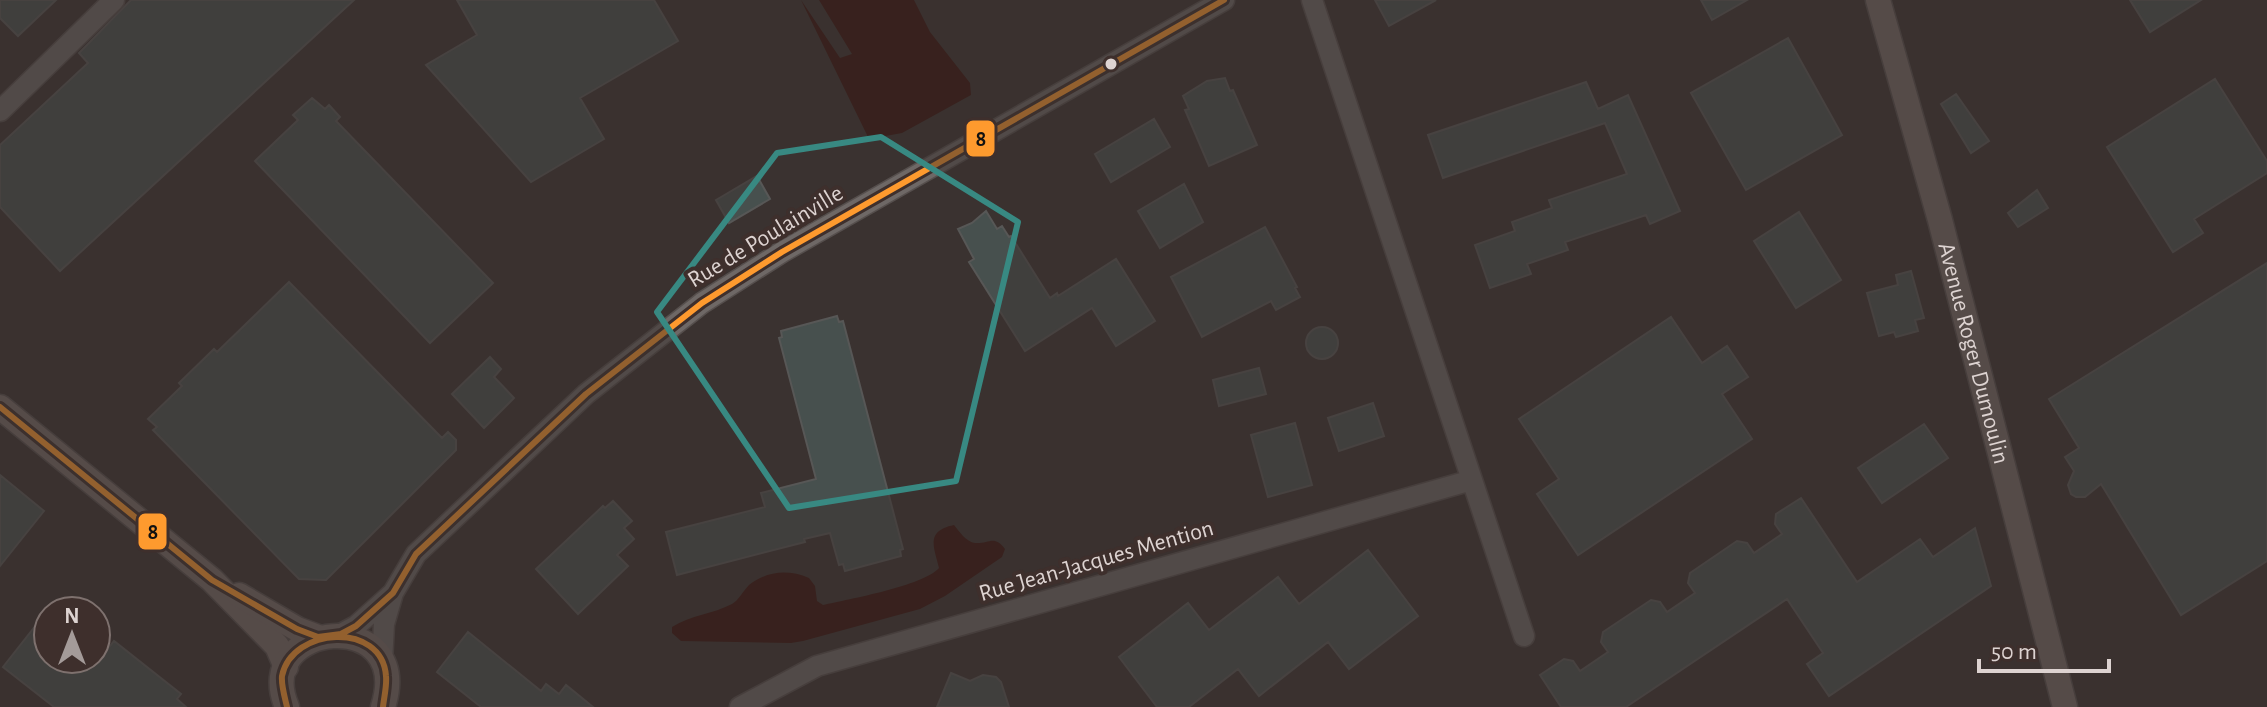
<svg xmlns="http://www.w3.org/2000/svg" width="2267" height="707" font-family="'Alegreya Sans',sans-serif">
<rect width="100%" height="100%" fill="#3a3230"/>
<path fill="#370f09" d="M801 0 840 58 852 54 819 0H914L930 32 970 83 971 95 902 133 869 139Z
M954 525C959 531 966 542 975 543 989 544 994 534 1005 549L1002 557 945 596 920 609 803 641 791 643 681 641 672 633V627C691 615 713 614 732 604 739 600 743 591 749 585 767 571 788 569 809 578L815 586 817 601 823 605C849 599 923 586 939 568 934 547 925 531 954 525Z"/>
<path fill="#47504e" stroke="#575756" stroke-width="2" d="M0 0H56L18 36 0 18Z
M131 0H354L60 271 0 207V145L88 63 79 53Z
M457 0H654L678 41 580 98 604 139 531 182 426 65 477 35Z
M1375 0H1436L1389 26Z
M1701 0H1747L1712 20Z
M2130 0H2201L2150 32Z
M1788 38 1842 135 1746 190 1691 93Z
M1225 78 1230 91 1233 90 1257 145 1209 166 1185 110 1189 109 1183 96 1207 81Z
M2215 79 2267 161V173L2194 219 2203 233 2173 252 2107 147Z
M1586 82 1598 109 1628 95 1680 211 1650 224 1646 215 1565 242 1568 250 1527 264 1531 274 1490 288 1475 245 1515 231 1512 222 1552 208 1549 200 1627 174 1605 123 1443 178 1428 135Z
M1956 94 1989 141 1971 153 1941 104Z
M312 98 325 109 329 105 340 117 336 121 493 283 430 343 255 161 298 120 293 115Z
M1154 119 1170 147 1111 182 1095 154Z
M757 176 770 199 729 223 716 200Z
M1184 184 1203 222 1160 248 1138 211Z
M2037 190 2048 208 2018 227 2008 213Z
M986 211 997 229 1002 226 1009 237 1011 236 1050 298 1057 293 1058 296 1116 259 1155 321 1116 346 1092 308 1025 351 969 262 974 259 958 229 972 223Z
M1799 212 1841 280 1796 308 1754 241Z
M1265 227 1297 287 1295 288 1300 297 1276 310 1271 301 1202 337 1171 277Z
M2267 263V561L2181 615 2101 484 2085 497H2076L2071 494 2068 485 2074 471 2065 457 2079 448 2049 399Z
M1911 271 1924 318 1915 320 1918 331 1896 337 1894 332 1879 336 1867 293 1898 285 1896 275Z
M289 282 442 438 448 432 456 440V450L326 580 299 579 153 430 157 427 148 419 182 386 179 383 214 349 217 352Z
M837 316 839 322 843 321 903 549 900 550 901 556 845 571 843 564 839 565 830 533 804 539 805 542 677 575 666 532 765 507 761 493 816 479 779 338 782 337 781 331Z
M1671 317 1702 363 1727 346 1748 377 1722 394 1752 439 1578 555 1537 494 1559 479 1519 419Z
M1306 343a16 16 0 1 1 32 0a16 16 0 1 1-32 0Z
M490 357 501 369 494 377 514 398 484 428 452 394Z
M1259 368 1266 394 1219 406 1213 380Z
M1373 403 1384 436 1339 451 1328 418Z
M1295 423 1312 485 1268 497 1251 435Z
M1924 424 1948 458 1882 503 1858 468Z
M0 475 44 511 0 566Z
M1801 498 1857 582 1920 539 1933 557 1975 528 1991 586 1829 696 1807 664 1823 653 1787 599 1626 707H1561L1540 675 1564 659 1573 661 1580 671 1608 652 1601 642 1603 632 1651 600 1660 602 1667 612 1695 593 1688 583 1690 573 1737 541 1747 543 1754 553 1782 534 1775 524 1776 514Z
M613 501 632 521 624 528 634 539 617 555 628 566 578 614 536 569 603 506 605 508Z
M1368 550 1418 616 1349 669 1328 642 1259 696 1238 669 1189 707H1157L1119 657 1188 603 1209 630 1278 577 1299 604Z
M48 610V659L99 660 114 641 181 694 177 699 186 707H54L3 667Z
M468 632 541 691 546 684 559 694 566 685 593 707H481L437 672Z
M951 673 970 681 983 675 996 677 1001 682 1009 707H937Z"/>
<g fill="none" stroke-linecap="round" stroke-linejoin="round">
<g stroke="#564f4d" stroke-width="23">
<path id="minor" d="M1312 0 1524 636
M0 111 114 0
M341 634 356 626 393 593
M382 662 384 624 393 593 416 554 586 394 702 303 782 252 1224 0
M740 707 817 666 1472 480"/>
</g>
<g stroke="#564f4d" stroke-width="27">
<g id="major">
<path id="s1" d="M1878 0 1940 220 2065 707"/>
<path d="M0 407 212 580 277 646 286 667"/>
<path d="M239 595 297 629 318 637"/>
<path d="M287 707C250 620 415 605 383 707"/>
</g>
</g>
<use href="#minor" stroke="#6e6866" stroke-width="20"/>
<use href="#major" stroke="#776a67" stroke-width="24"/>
<g stroke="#3e2f2c" stroke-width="12">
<path id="bus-1" d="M0 407 212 580 297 629 318 637
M318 637 341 634 356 626 393 593 416 554 586 394 702 303 782 252 1224 0
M287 707C285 698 281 685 282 676 292 627 382 621 386 676 387 686 384 697 383 707"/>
</g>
<use href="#bus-1" stroke="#fe9a2e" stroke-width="6"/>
</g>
<path d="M0 0H2267V707H0ZM881 137 1018 222 956 481 789 508 657 312 777 153Z" fill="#3a3230" fill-opacity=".55" fill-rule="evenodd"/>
<path fill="none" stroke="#388982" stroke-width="6" stroke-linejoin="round" d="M881 137 1018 222 956 481 789 508 657 312 777 153Z"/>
<circle fill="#ddd3d1" stroke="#3e2f2c" stroke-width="3" cx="1111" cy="64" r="7"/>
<g text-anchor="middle" stroke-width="8" stroke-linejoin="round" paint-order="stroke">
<g font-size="24" fill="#ddd3d1" stroke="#3e2f2c">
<text transform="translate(765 236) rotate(-31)" y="8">Rue de Poulainville</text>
<text dy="8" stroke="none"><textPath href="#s1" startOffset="366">Avenue Roger Dumoulin</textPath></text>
<text transform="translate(1096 560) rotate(-16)" y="8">Rue Jean-Jacques Mention</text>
</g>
</g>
<g stroke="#3e2f2c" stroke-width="3">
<rect x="965" y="119" width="31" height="39" rx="8" fill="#fe9a2e"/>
<rect x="137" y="512" width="31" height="39" rx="8" fill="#fe9a2e"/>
</g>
<g font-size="22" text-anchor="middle" font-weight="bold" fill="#111">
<text x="981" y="146">8</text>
<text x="153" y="539">8</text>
</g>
<g transform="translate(72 635)"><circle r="38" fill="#3e2f2c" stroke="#7e716e" stroke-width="2"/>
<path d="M0-6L14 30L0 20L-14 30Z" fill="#a49b99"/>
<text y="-12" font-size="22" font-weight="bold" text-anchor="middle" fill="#ddd3d1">N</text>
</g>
<path d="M1979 659v12h130v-12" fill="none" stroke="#ddd3d1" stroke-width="4"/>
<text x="1991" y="659" font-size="24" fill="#ddd3d1" stroke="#3e2f2c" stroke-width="6" paint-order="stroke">50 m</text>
</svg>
